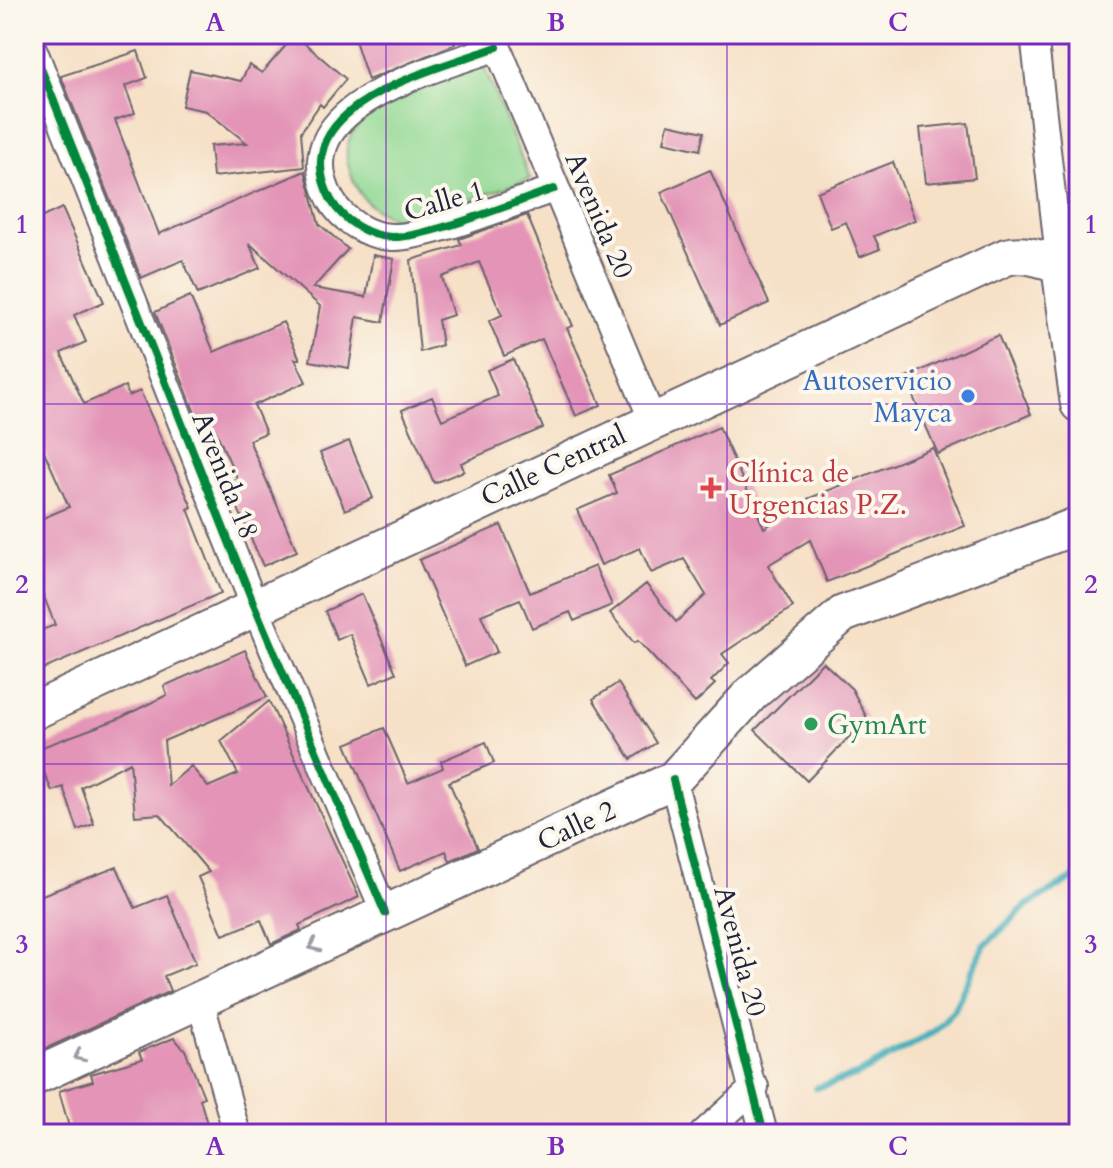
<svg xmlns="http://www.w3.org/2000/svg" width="1113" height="1168" font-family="Cardo,serif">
<rect width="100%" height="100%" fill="#fbf7ec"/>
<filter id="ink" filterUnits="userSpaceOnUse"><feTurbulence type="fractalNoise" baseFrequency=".0125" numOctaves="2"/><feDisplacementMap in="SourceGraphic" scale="16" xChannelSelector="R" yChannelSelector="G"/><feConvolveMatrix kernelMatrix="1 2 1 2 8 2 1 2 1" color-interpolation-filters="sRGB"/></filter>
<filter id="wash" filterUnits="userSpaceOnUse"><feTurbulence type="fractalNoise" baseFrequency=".006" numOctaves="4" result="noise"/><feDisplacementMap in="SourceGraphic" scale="32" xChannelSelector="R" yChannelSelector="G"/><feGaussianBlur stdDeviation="1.8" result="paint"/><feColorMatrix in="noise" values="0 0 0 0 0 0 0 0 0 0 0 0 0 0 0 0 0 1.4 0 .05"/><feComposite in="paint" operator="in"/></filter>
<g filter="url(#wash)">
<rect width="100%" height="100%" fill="#f6e0c6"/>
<path fill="#91d893" stroke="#5a7d67" stroke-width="2" d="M484 67 530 179 403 223C371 209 359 202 349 168 328 106 443 82 484 67Z"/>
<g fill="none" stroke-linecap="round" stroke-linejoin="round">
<path stroke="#3babb8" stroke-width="7" d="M816 1088 857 1075 935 1031 954 1010 984 946 1027 905 1079 875"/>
</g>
<g id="blocks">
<path fill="#e394b7" d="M353 34H452L455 44 368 80Z
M295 35 346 79 323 107 320 104 301 132 304 167 213 177 210 146 247 143 206 111 182 106 190 70 241 81 249 65 262 73Z
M138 51 147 78 125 86 135 113 115 120 159 234 305 171 319 224 348 249 313 288 366 297 373 255 394 259 383 322 357 317 349 368 310 361 320 306 249 243 260 268 198 294 183 260 141 278 61 76Z
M968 123 975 178 926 183 920 128Z
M668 124 704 132 700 150 664 142Z
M893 162 915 220 874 236 880 249 860 257 846 222 831 228 817 192Z
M710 170 769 303 720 325 661 192Z
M62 208 104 302 74 315 86 342 61 353 84 404 125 386 129 396 140 391 192 507 188 509 221 593 44 669 34 633 55 625 34 571V522L69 507 34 429V221Z
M527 215 573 326 567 328 601 405 576 416 542 339 504 356 489 321 502 315 479 262 442 277 453 315 438 320 442 345 420 352 411 260 462 245 459 239Z
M190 296 214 352 283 322 300 359H295L306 382 254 405 266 433 249 440 297 551 263 566 227 483 237 478 212 423 201 428 155 312Z
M998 335 1031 414 938 454 905 378Z
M513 359 543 428 461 463 464 471 434 483 402 410 432 397 442 420 498 396 487 370Z
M719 427 764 528 797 508 795 504 933 448 965 526 827 582 810 540 768 565 793 607 722 654 729 663 711 681 715 684 695 703 638 641 634 643 610 613 646 584 676 622 706 595 684 559 651 573 640 548 601 565 577 510 617 493 609 475Z
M349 441 373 498 345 510 320 453Z
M501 525 530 593 595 566 612 605 574 621 570 612 532 628 520 599 481 615 497 652 465 666 419 560Z
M362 594 396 673 371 684 350 634 337 640 325 611Z
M245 650 267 697 164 741 168 786 191 766 208 787 238 774 221 741 269 701 359 897 299 925 301 930 271 944 261 920 223 935 198 877 209 872 160 814 135 816 130 762 81 787 94 824 78 830 63 787 52 791 34 750 118 719 167 695 164 686Z
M823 662 852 689 867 718 807 781 755 730Z
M618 683 656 743 631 759 593 699Z
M384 728 408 783 443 768 441 761 486 742 494 763 449 782 478 848 450 861 446 851 400 871 346 744Z
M117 867 135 908 167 895 196 963 164 976 170 991 34 1054V898Z
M174 1038 185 1050 204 1097 200 1099 210 1134H165L162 1125 130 1134H71L59 1091 93 1081 91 1074 142 1059 139 1052Z"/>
</g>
</g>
<g filter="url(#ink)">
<use href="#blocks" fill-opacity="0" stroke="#6c646c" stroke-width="2"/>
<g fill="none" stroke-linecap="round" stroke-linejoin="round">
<g stroke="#6c646c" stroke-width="30">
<path id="minor" d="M492 34 652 419
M1034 34 1060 266
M497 47C436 70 280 105 331 200 343 221 368 236 391 237 426 239 517 201 554 189
M34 51 254 605 385 913
M673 780 764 1134
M200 1000 237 1134
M703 1134 755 1087"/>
</g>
<g stroke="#6c646c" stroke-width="40">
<path id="secondary" d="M1060 266 1079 404
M34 711 1006 257C1031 250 1054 266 1079 268
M34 1077 673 780 751 694 843 614 1079 525"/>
</g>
<use href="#minor" stroke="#fff" stroke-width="26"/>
<use href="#secondary" stroke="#fff" stroke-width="36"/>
<g stroke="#fbf7ec" stroke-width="13">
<path id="cycleway" d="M497 47C436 70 280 105 331 200 343 221 368 236 391 237 426 239 517 201 554 189
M34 51 254 605 385 913
M673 780 764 1134"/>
</g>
<use href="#cycleway" stroke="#00873e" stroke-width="8"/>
</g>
<defs><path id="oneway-chevron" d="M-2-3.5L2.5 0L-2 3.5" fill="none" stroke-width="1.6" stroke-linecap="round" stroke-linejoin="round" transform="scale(2)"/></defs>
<g stroke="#9c9ca7">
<use href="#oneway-chevron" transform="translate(314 946) rotate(155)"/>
<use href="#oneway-chevron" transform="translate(79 1056) rotate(155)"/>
</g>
</g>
<path fill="none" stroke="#7b2cbf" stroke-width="2" stroke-opacity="0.55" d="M386 34V1134M727 34V1134M34 404H1079M34 764H1079"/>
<circle fill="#3f7fe0" stroke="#fbf7ec" stroke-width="3" cx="968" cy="396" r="8"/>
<path fill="#e0444e" stroke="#fbf7ec" stroke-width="3" d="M707 476h8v8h8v8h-8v8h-8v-8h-8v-8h8z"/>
<circle fill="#2e9e5b" stroke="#fbf7ec" stroke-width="3" cx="811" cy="724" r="8"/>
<g text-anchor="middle" stroke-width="8" stroke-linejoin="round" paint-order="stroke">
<g font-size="28" fill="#22223b" stroke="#fbf7ec">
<text transform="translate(444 200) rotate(-16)" y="10">Calle 1</text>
<text transform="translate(600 215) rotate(67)" y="10">Avenida 20</text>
<text transform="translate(553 465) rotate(-25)" y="10">Calle Central</text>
<text transform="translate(226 475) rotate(68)" y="10">Avenida 18</text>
<text transform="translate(576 825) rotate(-25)" y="10">Calle 2</text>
<text transform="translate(741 951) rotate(75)" y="10">Avenida 20</text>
</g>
<g font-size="28" fill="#366cbe" stroke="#fbf7ec" text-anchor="end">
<text x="952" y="390">Autoservicio<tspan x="952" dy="32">Mayca</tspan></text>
</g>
<g font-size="28" fill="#be3a42" stroke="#fbf7ec" text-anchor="start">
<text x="729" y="482">Clínica de<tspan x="729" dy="32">Urgencias P.Z.</tspan></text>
</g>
<g font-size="28" fill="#27864d" stroke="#fbf7ec" text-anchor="start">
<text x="827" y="734">GymArt</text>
</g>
</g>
<rect width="1113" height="1168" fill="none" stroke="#fbf7ec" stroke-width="88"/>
<rect x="44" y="44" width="1025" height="1080" fill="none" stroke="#7b2cbf" stroke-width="3"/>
<g font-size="26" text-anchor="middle" font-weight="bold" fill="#7b2cbf">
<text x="215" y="31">A</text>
<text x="556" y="31">B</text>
<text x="898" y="31">C</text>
<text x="22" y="233">1</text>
<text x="1091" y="233">1</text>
<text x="22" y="593">2</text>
<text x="1091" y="593">2</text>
<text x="22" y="953">3</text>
<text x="1091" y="953">3</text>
<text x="215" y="1155">A</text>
<text x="556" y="1155">B</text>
<text x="898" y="1155">C</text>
</g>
</svg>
